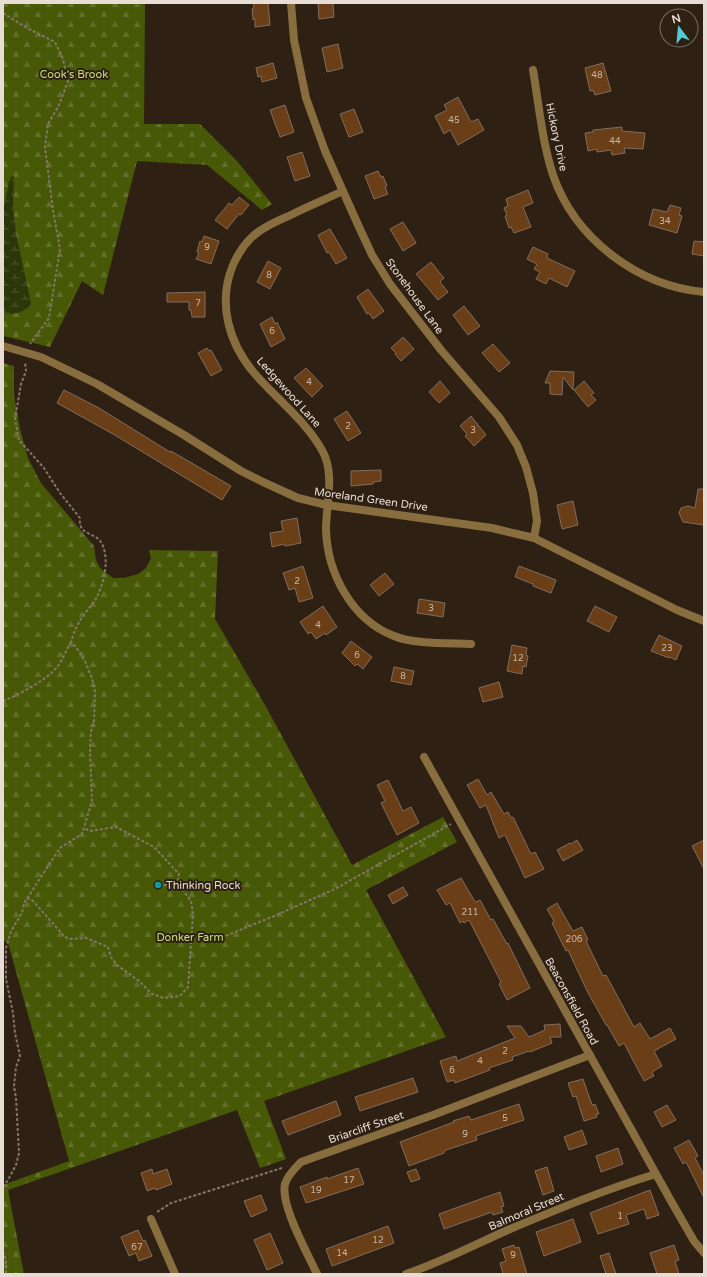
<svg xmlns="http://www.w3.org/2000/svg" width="707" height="1277" font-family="'Varela Round',sans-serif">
<defs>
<pattern id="forest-firs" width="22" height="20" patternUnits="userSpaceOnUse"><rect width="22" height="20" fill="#475807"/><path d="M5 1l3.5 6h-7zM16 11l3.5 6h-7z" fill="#62702a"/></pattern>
<pattern id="wetland-marsh" width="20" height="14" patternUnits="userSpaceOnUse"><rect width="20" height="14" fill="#2c3709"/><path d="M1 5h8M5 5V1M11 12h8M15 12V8" fill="none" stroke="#4b542c"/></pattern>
</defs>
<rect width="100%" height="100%" fill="#2f2014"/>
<path fill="url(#forest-firs)" d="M3 3H145L144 124H200L237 161 272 204 262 210 207 165 137 161 103 295 82 281 50 347 3 336Z
M3 363 14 366V395L20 429 28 458 41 483 94 546 96 560 100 568 113 578H124L138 574 146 568 151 558 149 550 218 551 215 619 265 705 352 865 443 817 457 842 366 890 446 1037 264 1101 286 1159 260 1168 237 1110 8 1190 24 1274H3V1185L69 1161 8 943 3 940Z"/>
<path fill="url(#wetland-marsh)" d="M14 176 13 206 16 234 31 303 30 306C22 313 15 314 4 314H3V211L9 182 11 177Z"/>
<path fill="#6a3f18" stroke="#806d5f" d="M253 3H268L270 25 255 27V19L253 20 252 9 254 8Z
M318 3H333L334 17 319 19Z
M338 44 343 68 327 72 322 48Z
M273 63 277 78 262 82 261 76 258 77 256 68Z
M603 63 611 91 595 95 593 90 590 91 585 68Z
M458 97 471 122 478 119 484 130 458 145 450 130 444 134 435 116 447 110 444 105Z
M285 105 294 132 280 137 270 110Z
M354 109 363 132 349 137 340 114Z
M622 127V131L645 133 643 149 624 148 625 153 612 155 611 150 597 152V149L588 151 585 133 593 132V130Z
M302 152 310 176 295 181 287 157Z
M378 171 381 177 383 176 387 186 385 187 388 194 374 199 365 176Z
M528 190 533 203 523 207 531 227 514 233 511 227 509 228 505 216 507 215 504 208 508 206 506 199Z
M239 197 249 205 241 215 239 214 227 229 215 220 229 203 232 205Z
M670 205 681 208 679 215 682 216 677 233 649 225 653 209 667 212Z
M403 222 416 243 403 251 390 229Z
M330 229 347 258 336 264 329 252 327 253 318 235Z
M204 236 219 241 211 264 196 259 199 253 197 252 200 241 202 242Z
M694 241 704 242V256L692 254Z
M533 247 548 254 547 258 575 271 567 287 549 278 546 284 536 279 540 272 534 269 537 264 527 259Z
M268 261 281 268 270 289 257 282Z
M431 262 444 278 440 282 448 292 438 300 416 274Z
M368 289 384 311 373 319 369 313 367 314 357 297Z
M205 292V317H192L191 310H189V302H167V293Z
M464 306 480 326 468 335 453 315Z
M272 317 275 324 277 322 285 339 271 347 260 324Z
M403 337 414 349 401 361 395 354 396 353 391 348Z
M493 344 510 363 499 372 482 353Z
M207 348 209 351 211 350 222 370 211 376 198 353Z
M306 368 323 386 312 397 294 378Z
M550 371 574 372 573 390 563 377 562 395 550 394V383H545Z
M440 381 450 393 439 403 429 392Z
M584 381 594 393 591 395 596 400 588 407 574 390Z
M64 390 99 408 170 452 171 451 231 486 222 500 113 434 57 403Z
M347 411 361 433 348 441 334 419Z
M471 416 486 435 474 446 465 436 467 434 460 426Z
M381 470V481L373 482V484L351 486V471Z
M698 489H704V525L683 522 679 513 681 508 688 506 695 508Z
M573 501 578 525 562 529 557 505Z
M297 518 301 543 285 546 284 544 272 547 270 533 283 531 281 521Z
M303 566 313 598 299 602 295 588 289 590 283 573Z
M519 566 556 580 551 593 533 586V584L515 577Z
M385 573 394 584 379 596 370 585Z
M419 599 445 603 443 617 417 613Z
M323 606 337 627 326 635 325 633 316 639 311 632 308 634 300 622Z
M595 606 617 617 609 632 587 621Z
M659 635 682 646 676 660 670 657 669 658 651 651Z
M351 641 372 657 363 669 357 664 355 666 342 653Z
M512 645 527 648 526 655 528 656 526 667 523 666 522 674 507 671Z
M394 667 414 671 411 685 391 681Z
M499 682 503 697 483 702 479 688Z
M478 779 487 795 491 792 504 814 508 812 511 818 513 817 531 854 535 852 544 869 525 878 505 835 499 838 486 805 480 808 467 785Z
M388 780 403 811 411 807 419 823 397 835 381 803 385 801 377 785Z
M577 840 583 850 563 861 557 850 570 843 571 844Z
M704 840V869L692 846Z
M461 878 474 900 476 902 480 900 491 920 493 919 507 944 508 943 530 988 507 1000 499 984 501 982 469 920 464 923 463 921 460 923 450 903 446 905 437 890Z
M403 887 408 895 393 904 388 895Z
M557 903 573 931 582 927 588 940 586 941 603 976 606 975 634 1027 640 1023 650 1039 670 1028 676 1039 654 1051 662 1066 652 1072 654 1076 644 1081 625 1045 624 1043 619 1046 607 1025H606L587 991 568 950 566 951 552 923 554 921 547 909Z
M560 1024 561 1037H550L552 1043 530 1052 529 1051 512 1057 513 1060 489 1068 490 1070 455 1083 454 1080 447 1082 440 1061 456 1056 457 1061 515 1038 507 1026H521L529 1037 545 1030 544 1025Z
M413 1078 418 1092 360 1111 355 1097Z
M583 1079 591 1102 592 1105 595 1104 599 1114H596L597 1117 584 1121 576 1096 573 1097 568 1083Z
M336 1101 341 1115 288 1135 282 1121Z
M519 1104 524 1120 476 1136 477 1140 446 1150 444 1152V1153L409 1166 400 1142 454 1122 453 1121 469 1116 471 1120Z
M667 1105 676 1120 662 1127 654 1112Z
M582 1130 587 1144 569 1150 564 1137Z
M689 1140 698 1156 695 1158 704 1175V1198L686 1162 683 1164 674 1148Z
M618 1148 623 1164 601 1172 596 1156Z
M547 1167 554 1191 543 1195 535 1171Z
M358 1168 364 1184 306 1203 300 1187 327 1177V1179Z
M152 1169 153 1174 167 1169 172 1184 156 1190 155 1188 147 1191 141 1173Z
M416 1169 420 1179 411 1182 407 1172Z
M650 1190 659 1215 647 1219 644 1209 626 1215 629 1224 598 1234 590 1213Z
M500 1192 504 1206 501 1207 503 1212 493 1215 492 1212 444 1229 439 1214Z
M261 1195 267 1210 251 1217 244 1201Z
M573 1219 581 1242 544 1256 536 1232Z
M388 1226 394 1243 332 1266 326 1249Z
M138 1230 143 1241 145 1240 152 1256 139 1261 136 1253 129 1256 121 1237Z
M270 1233 283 1263 267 1270 254 1240Z
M514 1245 515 1248 519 1247 527 1274H503L500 1263 506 1261 502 1249Z
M674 1245 679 1260 675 1261 679 1274H657L650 1253Z
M609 1253 616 1274H606L600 1256Z"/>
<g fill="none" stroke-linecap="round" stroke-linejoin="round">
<path stroke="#83766c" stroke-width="2" stroke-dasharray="3 2" stroke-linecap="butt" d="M3 13 27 28 55 42 63 59 68 81 59 105 48 124 45 147 53 210 60 249 49 318 30 344
M3 701C18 695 47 680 57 667 63 660 66 650 71 642
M27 898 33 901 65 937 70 939 86 938 108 947 111 957 117 965 139 981 152 994 164 998 180 996 188 987 193 914 191 901 180 886 161 885 178 883 179 874 154 847 116 827 90 831 84 828
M191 936 223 937 274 916 335 889 451 824
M3 1187 8 1180 16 1165 19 1153 16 1098 14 1086 16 1067 20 1056 15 1033 13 1013 6 979V948L11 931 22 913 24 903 60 848 82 834 92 801 90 748 91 732 94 721 95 692 92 678 85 661 76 647 71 642C74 631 79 621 86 612 90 607 94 602 97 597 104 582 109 562 103 546 97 530 78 538 80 518L60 493 44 468 19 440 15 419 21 384 26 371 25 363
M157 1212 171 1203 282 1168
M3 1251 6 1260V1274"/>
<path stroke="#886d3e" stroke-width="8" d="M291 3 294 40 306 98 325 151 359 227 372 255 390 284 441 350 499 417 517 445 526 467 533 493 537 521 534 538
M533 70C539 105 542 141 553 175 575 239 638 286 704 292
M343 191C326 199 309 206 293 214 278 221 262 227 251 238 243 246 237 256 233 265 217 303 229 344 255 374 277 399 308 423 323 452 335 475 326 505 326 529 327 573 352 620 394 636 412 644 450 643 471 644
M3 346 41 357 97 384 184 435 241 471 263 482 298 498 327 505 492 528 534 538 677 610 704 621
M424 757 671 1201 694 1241 704 1253
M151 1219 175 1274
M317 1274C308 1254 280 1205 285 1184 287 1176 295 1168 301 1162L433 1115 590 1055
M406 1274C442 1262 476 1244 510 1229 558 1209 606 1189 656 1174"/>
</g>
<circle fill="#0f9aa8" stroke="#2f2014" stroke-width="1.5" cx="158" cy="885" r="4"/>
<g text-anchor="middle" stroke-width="4" stroke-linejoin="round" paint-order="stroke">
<g font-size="9" fill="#c8b6a6">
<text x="597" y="78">48</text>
<text x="454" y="123">45</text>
<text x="615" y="144">44</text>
<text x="665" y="224">34</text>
<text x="207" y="250">9</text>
<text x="269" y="278">8</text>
<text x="198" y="306">7</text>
<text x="272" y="334">6</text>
<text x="309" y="385">4</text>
<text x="348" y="429">2</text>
<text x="473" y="433">3</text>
<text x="297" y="584">2</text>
<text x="431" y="611">3</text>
<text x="318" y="628">4</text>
<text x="667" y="651">23</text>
<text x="357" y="658">6</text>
<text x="518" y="661">12</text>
<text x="403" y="679">8</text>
<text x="470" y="915">211</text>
<text x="574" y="942">206</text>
<text x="505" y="1054">2</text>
<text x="480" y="1064">4</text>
<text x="452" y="1073">6</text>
<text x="505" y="1121">5</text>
<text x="465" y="1137">9</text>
<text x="349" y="1183">17</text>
<text x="316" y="1193">19</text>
<text x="620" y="1219">1</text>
<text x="378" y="1243">12</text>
<text x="137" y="1250">67</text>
<text x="342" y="1256">14</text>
<text x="513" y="1258">9</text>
</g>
<g font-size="11" fill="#c4e07c" stroke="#2f2014">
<text x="74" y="78">Cook's Brook</text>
<text x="190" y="941">Donker Farm</text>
</g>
<g font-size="11" fill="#e8ddd5" stroke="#2f2014">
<text transform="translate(557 137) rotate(78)" y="4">Hickory Drive</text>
<text transform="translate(415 296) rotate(54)" y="4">Stonehouse Lane</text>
<text transform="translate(289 392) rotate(48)" y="4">Ledgewood Lane</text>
<text transform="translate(371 499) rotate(8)" y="4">Moreland Green Drive</text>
<text transform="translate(572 1001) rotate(61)" y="4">Beaconsfield Road</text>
<text transform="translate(366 1127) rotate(-19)" y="4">Briarcliff Street</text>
<text transform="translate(526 1211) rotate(-23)" y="4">Balmoral Street</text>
</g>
<g font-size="11" fill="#e8ddd5" stroke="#2f2014" text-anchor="start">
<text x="166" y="889">Thinking Rock</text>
</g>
</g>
<rect width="707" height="1277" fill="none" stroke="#e8ddd5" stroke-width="8"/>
<g transform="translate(679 28) rotate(344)"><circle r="19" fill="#2f2014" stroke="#796c61"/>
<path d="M0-3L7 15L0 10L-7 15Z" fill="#52cbd8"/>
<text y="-6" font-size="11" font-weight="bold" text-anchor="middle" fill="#e8ddd5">N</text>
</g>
</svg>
